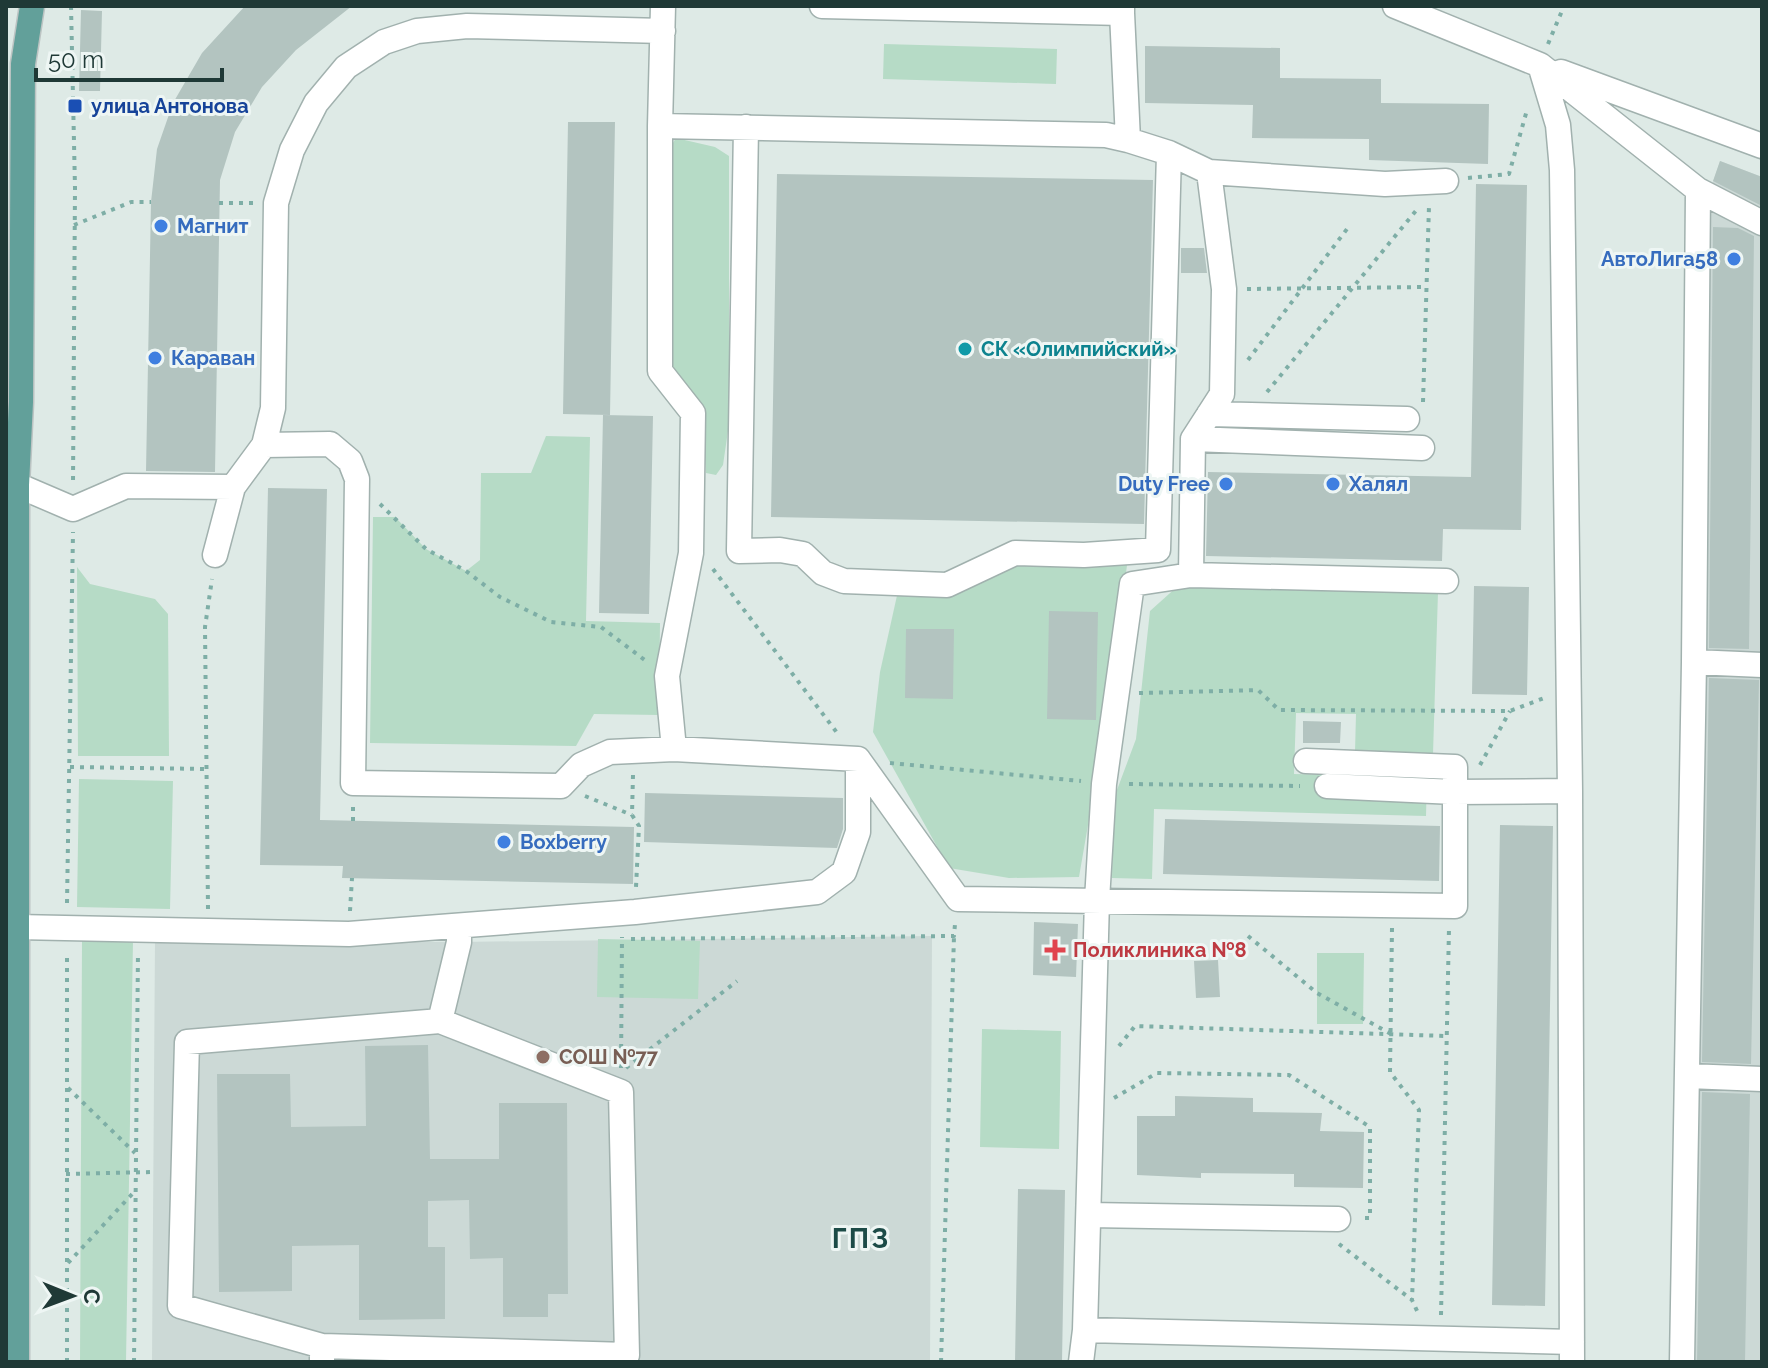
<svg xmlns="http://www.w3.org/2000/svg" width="1768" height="1368" font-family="Raleway,sans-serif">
<rect width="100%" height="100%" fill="#deeae6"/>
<path fill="#ccd9d6" d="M1720 161 1762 177V1362H1673L1687 184 1710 191Z
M932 936 930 1362H152L155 941 459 942Z"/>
<path fill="#b6dbc6" d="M884 44 1057 49 1056 84 883 79Z
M676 138 715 147 729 156V424L723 465 716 475 706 473 702 410 673 372 665 350 671 146Z
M546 436 590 437 586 621 660 623 659 715 594 714 576 746 370 743 373 517H395L426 549 466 571 480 560 481 473H531Z
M1128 558 1105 727 1079 877 1009 878 949 868 873 732 880 672 898 591 1017 559Z
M77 567 90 584 155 599 168 614 169 756H78Z
M1179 585 1438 592 1433 754 1355 752 1356 714 1296 713 1294 774 1427 777 1426 816 1154 809 1152 879 1112 878 1114 798 1136 739 1150 611Z
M79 779 173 781 170 909 77 907Z
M598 939 700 941 698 999 597 997Z
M82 940H133L126 1362H80Z
M1317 953H1364L1363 1024H1317Z
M982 1029 1061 1031 1059 1149 980 1147Z"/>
<path fill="#b3c4c0" d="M245 6H352L296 50 262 87 235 132 220 180 215 472 146 471 151 202 157 149 173 103 202 53Z
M81 10 102 11 100 91H79Z
M1145 46 1280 48V78L1381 79V103L1489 104 1488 164 1369 160V139L1252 138 1253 105 1145 103Z
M568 122H615L610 415 563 414Z
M1720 161 1762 177V206L1713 181Z
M777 174 1153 180 1144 524 771 517Z
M1476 184 1527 185 1521 530 1443 529 1442 561 1206 556 1208 472 1471 477Z
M1713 227 1738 228 1754 236 1749 649 1709 648Z
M1181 248H1204L1207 273H1181Z
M603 415 653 416 649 614 599 613Z
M268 488 327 489 320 820 634 827 633 884 342 878 343 866 260 865Z
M1474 586 1529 587 1527 695 1472 694Z
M1049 611 1098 612 1096 720 1047 719Z
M906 629H954L953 699 905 698Z
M1709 678 1759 680 1751 1064 1702 1062Z
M1303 721 1341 722 1340 743H1303Z
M645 793 843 798V829L837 848 644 842Z
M1165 819 1440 826 1439 881 1163 874Z
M1500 825 1553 826 1545 1306 1492 1305Z
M1034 922 1078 924 1076 977 1033 975Z
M1218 960 1220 997 1196 998 1194 961Z
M428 1045 430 1159H499V1103H567L568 1294H548V1317H503V1258L470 1259 469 1200 428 1201V1247H445V1319L359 1320V1245L292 1246V1291L219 1292 217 1074H290L291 1127 366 1126 365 1046Z
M1702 1092 1750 1094 1745 1362H1697Z
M1175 1096 1253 1098V1112L1322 1113 1320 1131 1364 1132 1363 1188 1294 1187V1174L1201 1173V1178L1137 1175V1116H1175Z
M1018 1189 1065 1190 1062 1362H1015Z"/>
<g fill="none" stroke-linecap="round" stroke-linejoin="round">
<g stroke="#a1b1ae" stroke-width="27">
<path id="minor" d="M663 6 660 126V371L693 413 691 553 667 676 674 749
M822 6 1122 13V6
M1395 6 1540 65 1558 125 1562 170 1570 791 1572 1362
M1540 65 1698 190 1762 223
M1561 72 1762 146
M660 126 1106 135 1128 140
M746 127 739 551 780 550 803 554 823 573 844 581 947 585 1015 553 1084 555 1158 550 1169 153
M1209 172 1385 184 1446 181
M1209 414 1407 419
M1193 439 1422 448
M264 445 273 408 276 203 292 150 316 103 346 67 384 42 417 31 467 26 663 31
M17 485 73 509 126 486 233 487 264 445 330 444 350 461 357 479 353 783 561 786 581 765 610 752 674 749 858 759
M215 555 233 487
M1191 575 1446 581
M1694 662 1762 665
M858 759 958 899 1455 906V767L1306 761
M1327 786 1454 792 1570 791
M17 927 349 934 635 912 817 892 844 872 858 832V759
M1688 1076 1762 1079
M1089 1215 1338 1219
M1085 1330 1572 1342
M322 1346 627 1355 621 1092 440 1021
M322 1362V1346L180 1306 187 1042 440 1021 459 942V926
M1081 1362 1085 1330 1097 900 1104 784 1132 584 1191 575 1193 439 1222 394 1224 289 1209 172 1169 153 1128 140 1122 13
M1682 1362 1694 662 1698 190"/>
</g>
<g stroke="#bcc4c3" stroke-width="27">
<path id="major" d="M17 1362V485L21 402 23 64 32 6"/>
</g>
<path stroke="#7eaea6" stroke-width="4" stroke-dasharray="4 6" stroke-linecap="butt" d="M71 6 75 188 73 484
M1548 44 1564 6
M1468 178 1509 174 1527 110
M219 203H253
M74 225 131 202H151
M1247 289 1426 287
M1248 360 1347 229
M1267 392 1419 207
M1423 402 1429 206
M380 504 426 549 466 571 500 597 551 622 601 627 646 661
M713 569 838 734
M1139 693 1258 690 1279 710 1510 711 1544 698
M890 763 1081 781
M1480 765 1510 711
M70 767 206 769
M633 775 632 815 639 826 636 887
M1129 784 1300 786
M585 796 632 815
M353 821V806
M67 903 73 532
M208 909 205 627 212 579
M350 911 352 878
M1392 928 1390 1072 1419 1110 1412 1300
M1248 936 1317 993 1391 1034
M631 939 954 936 955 924
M1119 1046 1135 1026 1446 1036
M621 1068 622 937
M626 1068 737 981
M68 1088 135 1153
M1114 1098 1157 1073 1289 1075 1370 1127V1218H1360
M66 1174 153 1172
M1339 1244 1412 1300 1418 1313
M68 1263 135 1191
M1441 1315 1449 928
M67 1362V952
M134 1362 138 952
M941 1362 954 936"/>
<use href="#minor" stroke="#fff" stroke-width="24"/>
<use href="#major" stroke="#62a09a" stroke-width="24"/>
</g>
<rect fill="#1a4fb4" stroke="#eef6f4" stroke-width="3" x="67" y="98" width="16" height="16" rx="4"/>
<g fill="#3f7fe0" stroke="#eef6f4" stroke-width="3">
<circle cx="161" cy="226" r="8"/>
<circle cx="1734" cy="259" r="8"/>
<circle cx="155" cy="358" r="8"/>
<circle cx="1226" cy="484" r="8"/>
<circle cx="1333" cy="484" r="8"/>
<circle cx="504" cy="842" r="8"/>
</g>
<circle fill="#0f9aa8" stroke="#eef6f4" stroke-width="3" cx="965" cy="349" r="8"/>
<path fill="#e0444e" stroke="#eef6f4" stroke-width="3" d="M1051 938h8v8h8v8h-8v8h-8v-8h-8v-8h8z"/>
<circle fill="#8d6e63" stroke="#eef6f4" stroke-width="3" cx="543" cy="1057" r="8"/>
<g text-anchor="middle" stroke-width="6" stroke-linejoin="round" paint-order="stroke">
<g font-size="20" font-weight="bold" fill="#164399" stroke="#eef6f4" text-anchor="start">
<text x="91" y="113">улица Антонова</text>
</g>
<g font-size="20" font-weight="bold" fill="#366cbe" stroke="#eef6f4" text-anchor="start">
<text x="177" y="233">Магнит</text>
<text x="1718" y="266" text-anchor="end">АвтоЛига58</text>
<text x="171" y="365">Караван</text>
<text x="1210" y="491" text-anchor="end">Duty Free</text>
<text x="1349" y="491">Халял</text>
<text x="520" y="849">Boxberry</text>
</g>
<g font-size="20" font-weight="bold" fill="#0d838f" stroke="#eef6f4" text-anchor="start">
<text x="981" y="356">СК «Олимпийский»</text>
</g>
<g font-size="20" font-weight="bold" fill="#be3a42" stroke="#eef6f4" text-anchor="start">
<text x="1073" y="957">Поликлиника №8</text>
</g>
<g font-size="20" font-weight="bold" fill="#785e54" stroke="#eef6f4" text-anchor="start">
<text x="559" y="1064">СОШ №77</text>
</g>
<g font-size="28" font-weight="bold" letter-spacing="2" fill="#1c4b47" stroke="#eef6f4">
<text x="861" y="1248">ГПЗ</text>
</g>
</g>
<rect width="1768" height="1368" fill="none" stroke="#1f3936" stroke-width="16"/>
<g transform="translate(72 1296) rotate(91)" stroke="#eef6f4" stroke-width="6" paint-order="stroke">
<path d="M0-6L14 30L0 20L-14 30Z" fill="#1f3936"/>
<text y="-12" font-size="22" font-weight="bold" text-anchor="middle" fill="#1f3936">С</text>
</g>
<path d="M36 68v12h186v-12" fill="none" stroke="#1f3936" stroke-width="4"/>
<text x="48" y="68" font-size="24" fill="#1f3936" stroke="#eef6f4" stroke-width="6" paint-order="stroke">50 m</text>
</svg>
